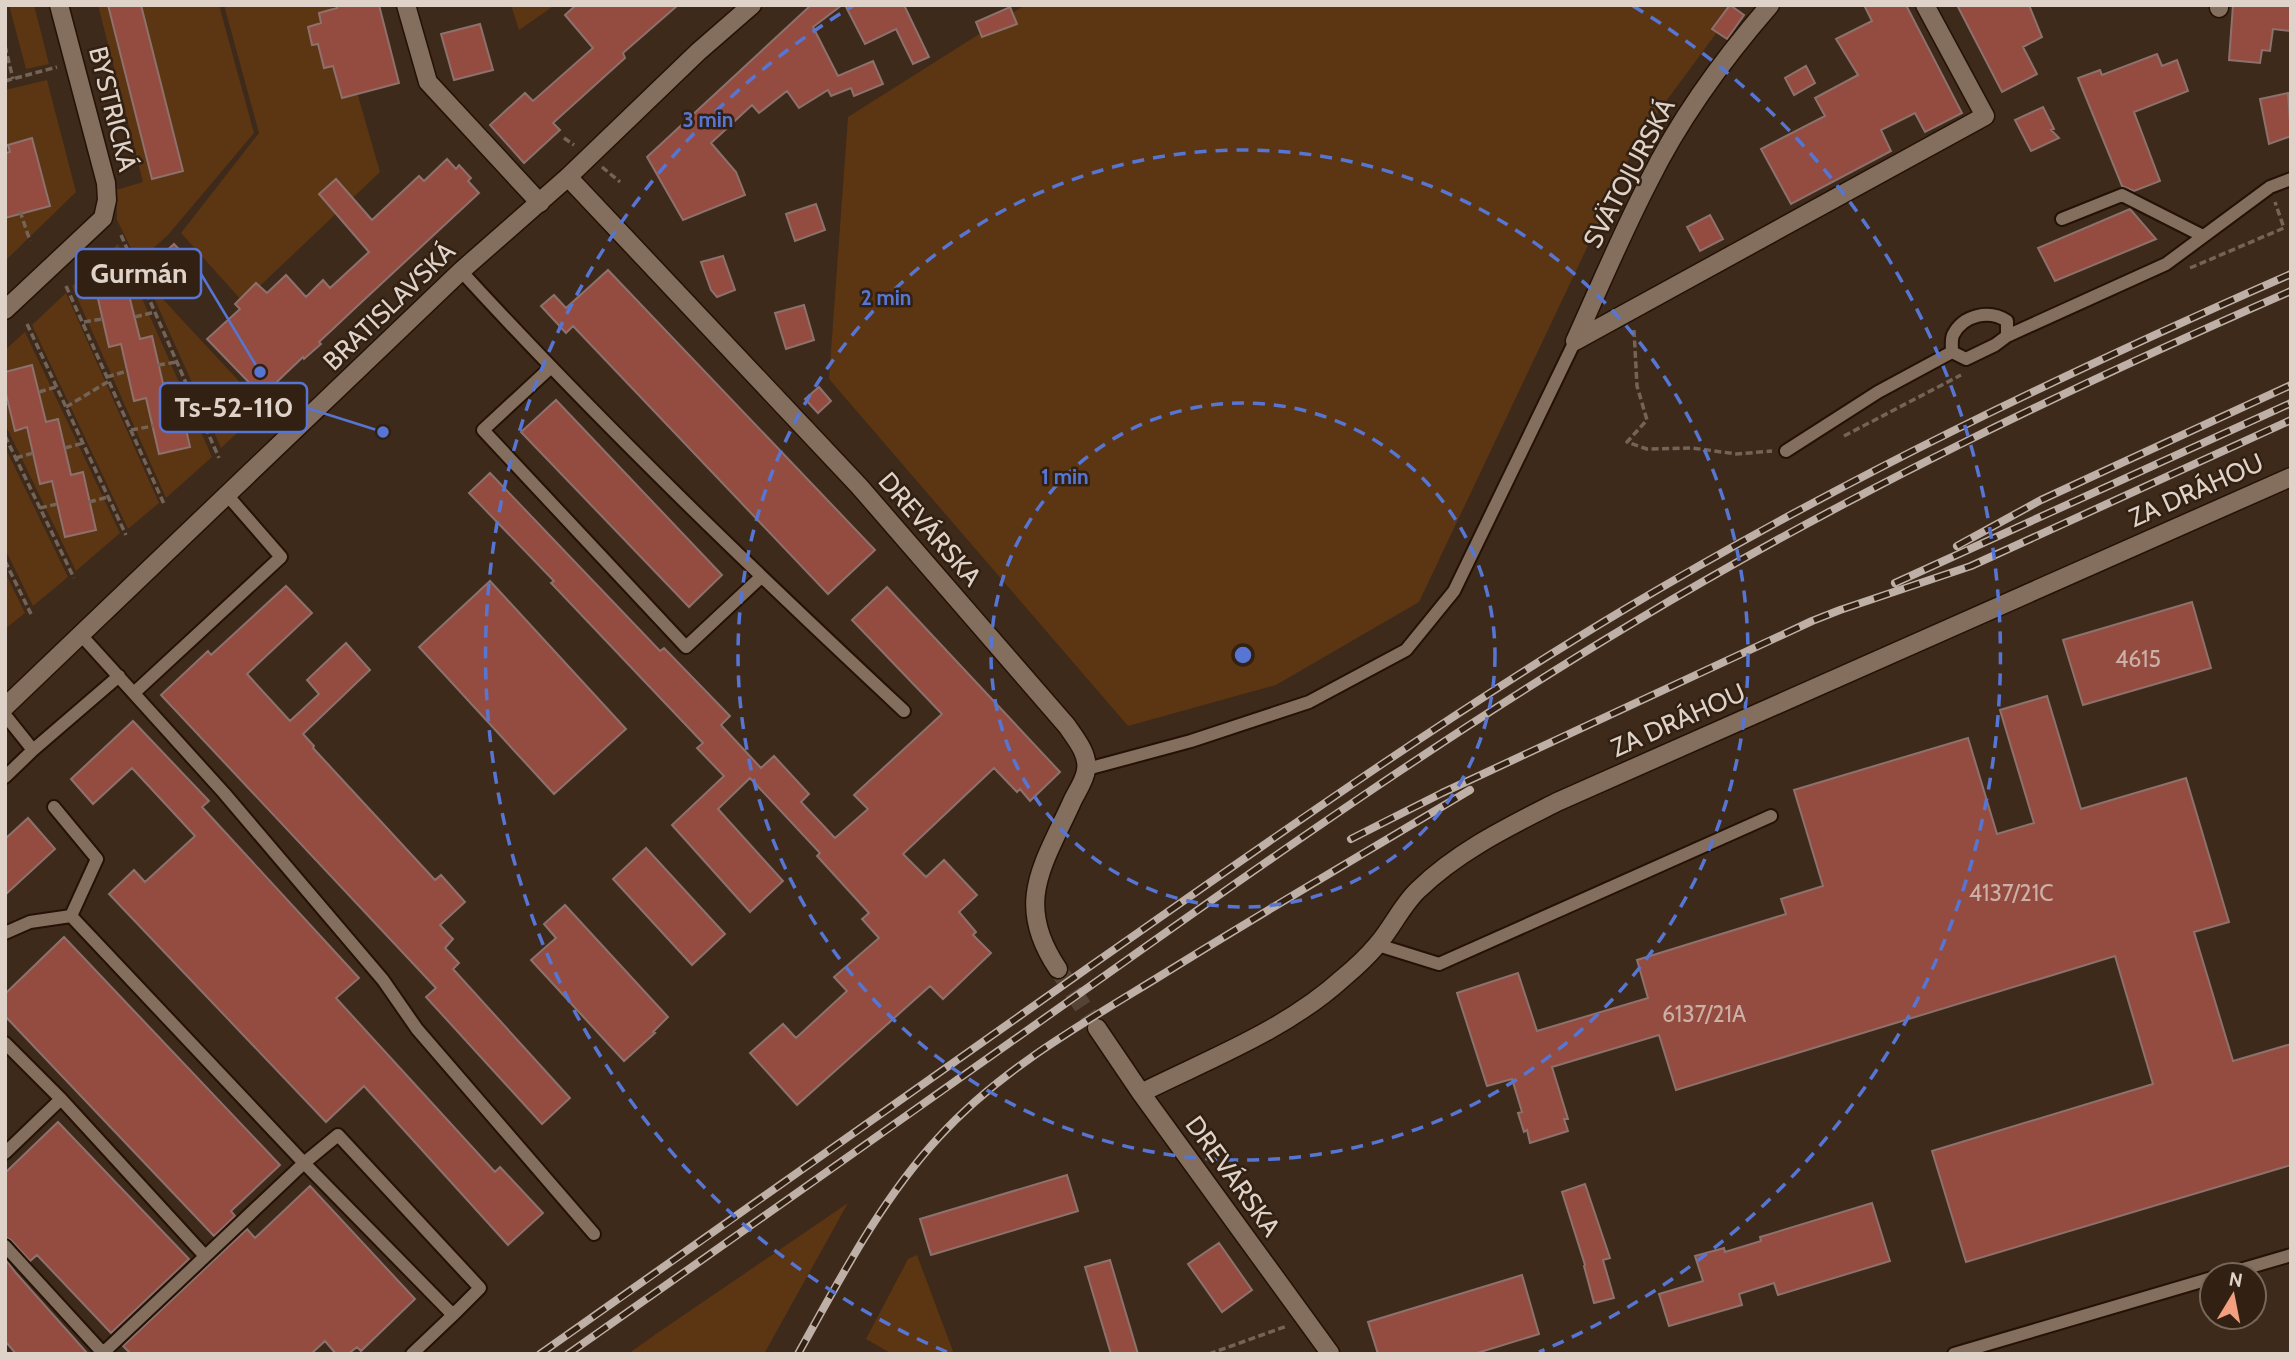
<svg xmlns="http://www.w3.org/2000/svg" width="2296" height="1359" font-family="Cabin,sans-serif">
<rect width="100%" height="100%" fill="#3d2a1b"/>
<path fill="#5c3512" d="M9 5H34L49 64 26 69Z
M98 5H219L254 133 168 235 138 262 117 220 116 190 143 182Z
M224 5H332L380 172 243 302 181 233 259 133Z
M511 5H555L519 30Z
M1025 5H1737L1639 138 1419 602 1276 685 1128 726 829 379 848 117Z
M47 80 76 192 5 261V90Z
M118 244 212 457 166 498 72 286Z
M147 282 264 408 221 448Z
M66 293 159 503 128 529 32 325Z
M25 332 120 533 76 571 5 424V350Z
M5 447 68 577 33 606 5 549Z
M5 572 25 613 5 629Z
M848 1203 764 1354H628L656 1334Z
M917 1255 954 1354H892L866 1339 908 1259Z"/>
<path fill="#944c41" stroke="#8d716c" stroke-width="2" d="M108 5H141L183 171 152 179Z
M336 5H379L399 83 342 98 333 66 324 68 318 44 312 45 308 27 321 23 319 13 337 8Z
M576 5H678L623 53 625 58 553 123 560 130 524 163 490 125 525 93 533 101 593 48 565 15Z
M811 5H842L813 27 838 76 873 61 883 84 854 96 851 88 831 96 828 90 799 108 787 91 759 113 752 105 711 143 736 172 745 195 683 220 647 157Z
M845 5H904L929 57 913 64 896 29 865 44Z
M1730 5 1744 15 1727 39 1712 29Z
M1864 5H1906L1962 113 1925 132 1915 113 1881 130 1891 151 1791 204 1761 149 1825 116 1815 98 1858 75 1836 39 1872 21Z
M1957 5H2029L2042 37 2023 47 2037 74 2002 92Z
M2233 5H2291V31L2273 29 2270 51 2262 50 2260 63 2229 60Z
M1010 7 1017 24 982 37 976 22Z
M480 24 493 70 454 80 441 34Z
M2157 54 2162 66 2177 60 2188 91 2134 112 2160 181 2134 191 2122 186 2078 78 2100 70 2102 75Z
M1806 66 1815 83 1794 95 1785 78Z
M2288 93 2291 136 2269 144 2260 99Z
M2043 107 2054 129 2051 130 2059 138 2031 151 2015 120Z
M32 138 50 206 5 218V153L10 152 8 145Z
M447 159 456 169 459 165 471 178 468 181 479 193 352 311 319 342 321 344 304 359 303 357 262 396 207 339 240 309 235 304 256 283 267 293 286 275 306 297 323 280 330 288 369 252 319 194 336 179 372 220 419 176 424 181Z
M816 204 825 230 795 241 786 214Z
M2130 209 2156 239 2055 281 2038 248Z
M1710 215 1723 239 1700 251 1687 227Z
M174 244 195 266 172 287 151 265Z
M723 256 735 290 717 297 711 290 701 262Z
M608 270 875 550 828 594 573 326 566 333 541 306 554 295 566 308Z
M126 283 140 339 152 336 165 392 177 389 190 447 159 454 146 398 134 401 121 344 109 347 96 290Z
M804 305 814 340 786 349 775 313Z
M32 365 46 422 58 419 71 475 83 472 96 530 65 537 52 481 40 484 27 427 15 431 5 390V372Z
M819 387 831 401 818 413 805 399Z
M556 400 722 575 689 607 521 432Z
M490 473 660 651 664 648 730 716 721 725 761 768 774 756 809 794 801 802 835 838 868 809 854 795 942 714 852 620 887 587 1060 772 1030 801 1020 789 1017 792 994 768 903 854 926 877 944 860 977 895 959 912 976 932 973 935 991 953 943 999 930 986 797 1105 750 1053 783 1024 796 1038 847 991 834 977 879 938 862 919 869 913 817 856 820 853 750 778 718 809 783 881 750 912 672 825 724 776 697 748 703 743 551 583 554 581 469 493Z
M490 581 626 729 554 794 419 647Z
M286 586 312 613 247 674 290 721 319 694 307 680 346 643 370 670 303 734 314 746 313 748 435 880 441 875 465 902 440 925 453 939 445 948 459 963 453 969 570 1098 542 1124 426 997 436 988 161 695 208 651 211 655Z
M2192 602 2211 668 2083 705 2063 640Z
M2047 696 2081 809 2186 778 2229 922 2194 932 2233 1061 2291 1044V1165L1966 1262 1932 1151 2153 1084 2115 956 1676 1090 1659 1035 1552 1067 1568 1119H1564L1568 1131 1530 1143 1527 1130 1524 1132 1518 1113 1522 1112 1512 1079 1487 1086 1457 993 1518 973 1537 1031 1648 998 1637 960 1786 914 1781 899 1823 886 1794 790 1968 738 1997 834 2034 823 2000 710Z
M133 721 209 801 202 807 359 978 336 998 495 1172 500 1167 543 1213 508 1245 364 1086 326 1122 109 894 134 870 145 882 195 836 132 768 93 804 71 779Z
M28 818 55 849 5 895V839Z
M646 848 725 934 692 965 613 879Z
M565 905 668 1017 653 1032 655 1033 624 1061 531 960 556 938 544 924Z
M64 937 280 1165 231 1211 235 1216 214 1236 5 1016V994Z
M58 1122 189 1259 111 1333 37 1255 30 1261 11 1240 5 1237V1173Z
M1067 1175 1078 1211 931 1255 920 1219Z
M1585 1184 1610 1258 1603 1260 1614 1298 1594 1303 1584 1266 1585 1265 1562 1192Z
M310 1186 415 1299 361 1351 357 1347 348 1354H336L325 1341 311 1354H131L123 1346 247 1229 255 1238Z
M1872 1203 1890 1261 1778 1295 1774 1283 1739 1294 1742 1305 1669 1326 1659 1294 1703 1281 1695 1256 1724 1248 1725 1252 1761 1241 1760 1237Z
M1219 1243 1252 1290 1222 1312 1188 1264Z
M5 1259 16 1273 88 1354H16L5 1341Z
M1110 1260 1138 1354H1111L1085 1267Z
M1522 1275 1539 1334 1474 1354H1378L1368 1322Z"/>
<g fill="none" stroke-linecap="round" stroke-linejoin="round">
<path stroke="#554335" stroke-width="18" stroke-dasharray="18 9" stroke-linecap="butt" d="M1058 969 1097 1028"/>
<g stroke="#231205" stroke-width="16">
<path id="service" d="M2062 219 2122 195 2203 236
M461 271C602 425 752 569 904 711
M2007 336 2166 264 2270 187 2291 179
M550 368 483 430 686 647 761 577
M1786 451 1878 392 1952 352C1952 346 1951 340 1953 335 1963 315 1989 309 2007 321V336L1995 345 1966 359 1952 352
M81 635 224 793 383 980 417 1029 594 1234
M135 692 281 557 228 496
M5 715 33 750 5 777
M33 750 119 676
M1087 769 1191 741 1309 702 1406 650 1454 591 1575 341
M54 807 97 859 71 916
M5 933 30 922 71 916 304 1163 453 1315 412 1354
M1378 945 1439 964 1771 816
M5 1043 61 1099 205 1256
M5 1153 61 1099
M5 1246 103 1353 304 1163 338 1135 480 1288 453 1315
M2223 1275 2291 1255
M1954 1354 2212 1278"/>
</g>
<g stroke="#231205" stroke-width="21">
<path id="minor" d="M406 5 428 82 540 203
M2219 8V5
M568 177 859 486 1067 726C1075 738 1089 754 1086 770 1085 781 1075 794 1071 804 1042 867 1014 904 1058 969
M5 310 103 218 107 200 106 183 59 5
M1575 341 1985 116 1925 5
M1575 341C1599 288 1622 233 1649 181 1680 118 1724 58 1770 5
M1097 1028 1141 1093 1330 1353
M1141 1093C1209 1059 1286 1030 1343 978 1355 968 1367 957 1377 945 1392 928 1402 905 1418 890 1458 851 1508 827 1557 802L2291 477"/>
</g>
<g stroke="#231205" stroke-width="21">
<path id="secondary" d="M5 707 461 271 568 177 698 52 752 5"/>
</g>
<path stroke="#746457" stroke-width="3.5" stroke-dasharray="7 3.5" stroke-linecap="butt" d="M5 46 13 79
M5 81 57 67
M564 138 574 145
M602 167 620 182
M20 211 30 241
M121 235 219 458
M2190 268 2284 228 2275 202
M66 286 164 504
M135 317 155 312
M84 322 102 319
M27 324 126 535
M1634 330 1637 386 1647 420 1627 442 1647 449 1692 448 1737 454 1772 451
M158 365 177 362
M107 377 127 371
M39 392 56 387
M5 404 8 403
M66 407 109 381
M185 422 202 419
M131 430 153 426
M5 436 74 578
M1844 436 1961 375
M65 448 83 443
M16 458 33 453
M89 502 108 497
M40 508 57 504
M5 561 31 614
M1209 1354 1287 1326"/>
<use href="#service" stroke="#846e5d" stroke-width="12"/>
<use href="#minor" stroke="#846e5d" stroke-width="18"/>
<use href="#secondary" stroke="#846e5d" stroke-width="18"/>
<g stroke="#beb0a6" stroke-width="8">
<path id="rail" d="M1957 546 2041 500 2291 385
M1895 583 2291 403
M1351 839 1442 793 1812 621 1840 610 1971 566 2291 420
M540 1354C727 1223 913 1091 1099 960 1272 839 1444 717 1625 609 1839 481 2063 374 2291 274
M568 1354C749 1227 929 1100 1110 972 1282 850 1455 729 1636 621 1846 495 2066 389 2291 291
M798 1354C840 1279 880 1201 939 1137 1000 1070 1080 1025 1157 978 1260 914 1366 852 1470 790"/>
</g>
<use href="#rail" stroke="#322012" stroke-width="5" stroke-dasharray="16" stroke-linecap="butt"/>
</g>
<g fill="none" stroke="#5776d4" stroke-width="3.5" stroke-dasharray="12 9">
<circle cx="1243" cy="655" r="252"/>
<circle cx="1243" cy="655" r="505"/>
<path d="M947 1352A757 757 0 0 1 853 6M1633 6A757 757 0 0 1 1539 1352"/>
</g>
<g text-anchor="middle" stroke-width="5" stroke-linejoin="round" paint-order="stroke">
<g font-size="23" fill="#ccb0a7">
<text x="2138" y="667">4615</text>
<text x="2011" y="901">4137/21C</text>
<text x="1704" y="1022">6137/21A</text>
</g>
<g font-size="26" fill="#ded2c9" stroke="#322012">
<text transform="translate(113 109) rotate(76)" y="9">BYSTRICKÁ</text>
<text transform="translate(1629 173) rotate(-62)" y="9">SVÄTOJURSKÁ</text>
<text transform="translate(389 306) rotate(-44)" y="9">BRATISLAVSKÁ</text>
<text transform="translate(2196 490) rotate(-24)" y="9">ZA DRÁHOU</text>
<text transform="translate(930 529) rotate(49)" y="9">DREVÁRSKA</text>
<text transform="translate(1678 720) rotate(-24)" y="9">ZA DRÁHOU</text>
<text transform="translate(1233 1176) rotate(54)" y="9">DREVÁRSKA</text>
</g>
</g>
<circle cx="1243" cy="655" r="10" fill="#5776d4" stroke="#322012" stroke-width="3.5"/>
<g font-size="21" text-anchor="middle" font-weight="bold" fill="#5776d4" stroke="#322012" stroke-width="5" stroke-linejoin="round" paint-order="stroke">
<text x="708" y="127">3 min</text>
<text x="886" y="305">2 min</text>
<text x="1065" y="484">1 min</text>
</g>
<path fill="none" stroke="#5776d4" stroke-width="2.5" d="M260 372L201 274M383 432L307 408"/>
<g fill="#5776d4" stroke="#322012" stroke-width="2.5">
<circle cx="260" cy="372" r="7"/>
<circle cx="383" cy="432" r="7"/>
</g>
<g fill="#322012" stroke="#5776d4" stroke-width="2.5">
<rect x="76" y="249" width="125" height="49" rx="7"/>
<rect x="160" y="383" width="147" height="49" rx="7"/>
</g>
<g font-size="28" text-anchor="middle" font-weight="bold" fill="#ded2c9">
<text x="139" y="283">Gurmán</text>
<text x="234" y="417">Ts-52-110</text>
</g>
<rect width="2296" height="1359" fill="none" stroke="#ded2c9" stroke-width="14"/>
<g transform="translate(2233 1296) rotate(10)"><circle r="33" fill="#322012" stroke="#77675b" stroke-width="2"/>
<path d="M0-5L12 26L0 18L-12 26Z" fill="#f2a07f"/>
<text y="-10" font-size="19" font-weight="bold" text-anchor="middle" fill="#ded2c9">N</text>
</g>
</svg>
